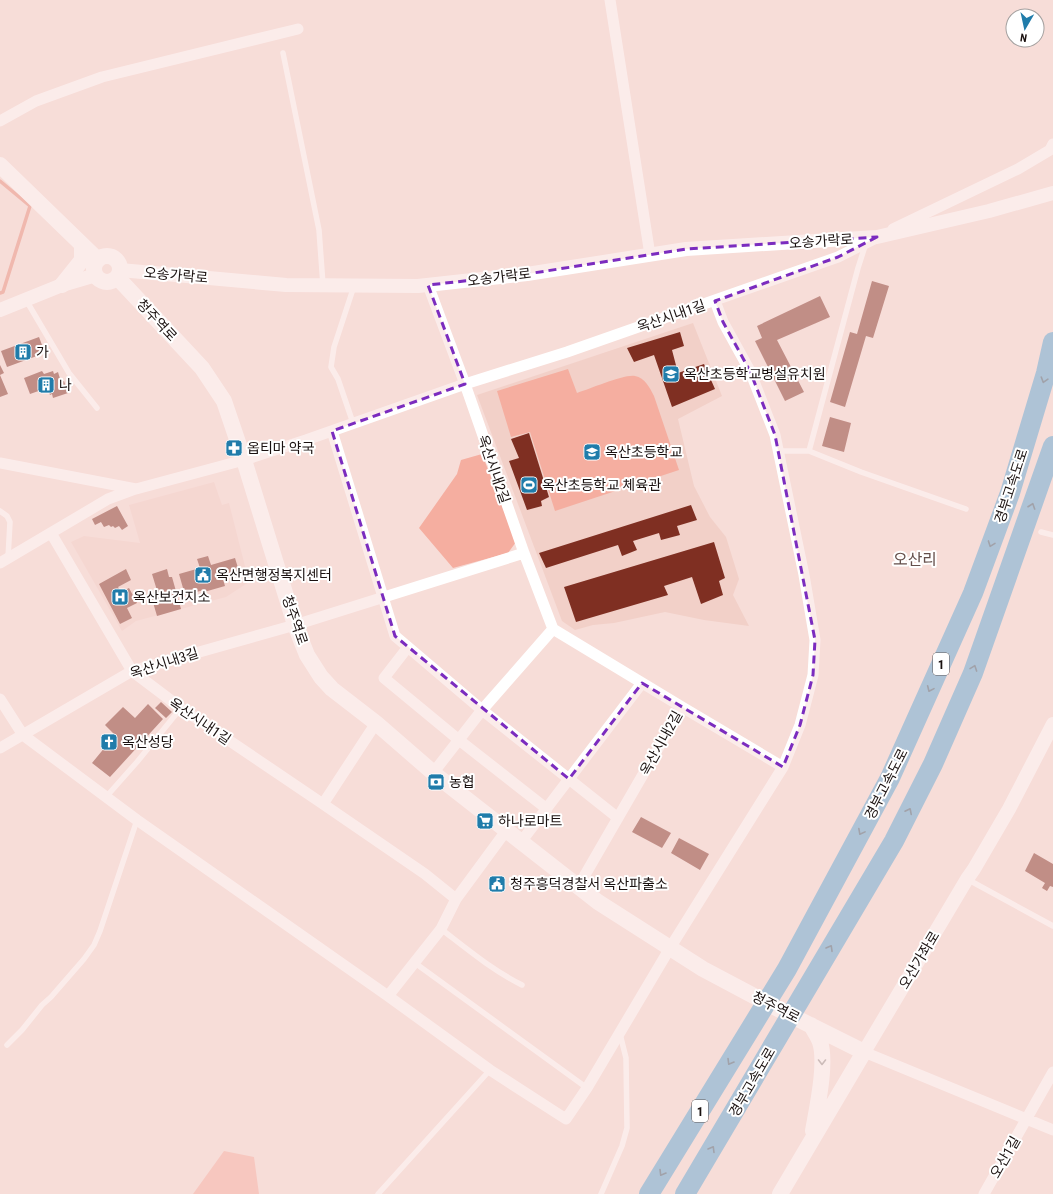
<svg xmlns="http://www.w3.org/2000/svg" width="1053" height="1194" font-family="'Roboto Condensed','Noto Sans KR',sans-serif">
<rect width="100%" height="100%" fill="#f7ddd8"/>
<path fill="#f2d0c8" d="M693 323 722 396 678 419 694 486 710 517 726 537 739 579 733 595 749 626 704 620 665 612 614 623 593 625 575 630 562 621 477 395Z
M214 482 222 505 229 503 249 582 226 597 136 621 122 631 71 542 84 536 140 543 129 505Z"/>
<path fill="#f5aea0" d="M568 369 577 393C590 389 624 374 635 376 645 378 650 388 654 396L679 470 555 511 530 432 511 437 497 391Z
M482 454 516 542 508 553 453 568 419 528 457 474 461 460Z
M224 1151 254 1157 259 1194H193Z"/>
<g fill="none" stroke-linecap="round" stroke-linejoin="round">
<path stroke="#e68c7a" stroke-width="3.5" d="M0 181 30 206 3 292 0 293"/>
</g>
<path fill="#7f2f22" d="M872 281 889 286 873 338 866 336 845 407 830 402 850 332 857 334Z
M820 296 830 317 777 340 804 392 785 401 755 341 762 338 757 326Z
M680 332 684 346 672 350 678 373 704 364 715 389 672 407 654 355 634 362 627 348Z
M39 337 45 353 7 367 1 351Z
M0 365 4 373 0 375 8 394 0 397Z
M42 371 44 374 53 371 54 374 58 372 61 382 64 381 68 393 53 398 52 394 50 395 47 388 30 394 24 378Z
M830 417 851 423 844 452 822 446Z
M529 433 549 497 541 501 542 506 527 510 509 461 519 458 511 439Z
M691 505 697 520 677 526 680 535 661 540 659 533 633 541 637 550 622 556 618 545 546 568 539 553Z
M117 506 128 526 122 530 119 526 115 528 113 526 111 527 109 525 104 527 101 522 95 525 92 519Z
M714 542 725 578 719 581 723 595 701 604 692 577 664 586 668 595 576 622 564 587Z
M208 556 211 565 235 558 239 571 222 576 225 586 204 592V590L185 595 179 574 200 568 197 559Z
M126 569 131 580 118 587 121 592 129 588 137 603 127 608 132 618 120 624 99 584Z
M167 569 169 577H172L181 609 157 616 152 599 159 597 152 574Z
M161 702 172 712 166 718 155 708Z
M148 704 163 719 110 777 92 763 115 735 105 725 123 707 135 718Z
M641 817 671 833 662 848 632 832Z
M679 838 709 854 700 870 671 853Z
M1034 853 1053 864V887L1050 886 1047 891 1042 888 1045 883 1025 871Z"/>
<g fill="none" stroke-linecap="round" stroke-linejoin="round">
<path stroke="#fff" stroke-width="5.5" d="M283 53 319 230 323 285
M26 300 69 373 97 408
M353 423 338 379 331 367 334 347 354 286
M779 451H809L861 472 966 509
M809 451 858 268 866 243
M0 511 7 516 10 522 8 558
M1041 532 1053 535
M106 797 137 762 181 708
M967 879 1053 926
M441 929C467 949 492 970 522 985
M415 963 587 1088
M7 1045 22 1030 42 1005 51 997 84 959 94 945 100 931 137 820
M378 1194 490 1070
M601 1194 622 1146 627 1128 626 1058 620 1034"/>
<path stroke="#fff" stroke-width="11" d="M610 0 650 255
M0 121 36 101 102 77 298 29
M893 229 1018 169 1050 150 1053 144
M428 285 465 384 524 553 553 629 682 707 578 887
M715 301 723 322 750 371 775 435 804 575 815 640 813 675 800 725 783 767
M332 431 395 636 482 710 618 818
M0 463 136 489 244 460 306 440 465 384 567 352 838 257 874 239
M51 533 132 671 181 708 323 804 376 723
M0 563 108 499 135 489
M408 647 384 678 459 740 547 809
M0 699 23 735 137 820 388 996
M0 748 132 671 295 625 524 553
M433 773 482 710 553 629
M323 804 425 874 456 899
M506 831 456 899 441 929 388 996 490 1070 566 1119 587 1088 670 948 783 767 682 707
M521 842 642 683
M864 1052 1053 1130
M984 1194 1053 1072"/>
<path stroke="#fff" stroke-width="14" d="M120 270 286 285 418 286 527 274 686 249 877 237 989 211 1053 193
M0 310 62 285 96 275
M864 1052 967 879 974 869 1009 809 1053 724"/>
<path stroke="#fff" stroke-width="16" d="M0 165 98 260
M94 269a13 13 0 1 1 26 0a13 13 0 1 1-26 0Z
M117 277 202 368 224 401 244 460 295 625 307 655 321 677 332 689 376 723 437 776 598 902 703 969 782 1011 864 1052 780 1194
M62 285 82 260V245
M811 1025C814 1031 818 1036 820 1042 827 1063 817 1108 813 1131"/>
<path stroke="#55a5d2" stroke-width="20" d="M649 1194 787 969 890 778 973 593 1010 493 1046 373 1053 342
M685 1194 894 841 933 764 973 673 1053 446"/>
</g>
<defs><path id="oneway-chevron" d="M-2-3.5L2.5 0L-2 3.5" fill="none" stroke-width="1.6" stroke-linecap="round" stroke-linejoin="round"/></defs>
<g stroke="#385b71">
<use href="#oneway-chevron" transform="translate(1044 380) rotate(107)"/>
<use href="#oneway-chevron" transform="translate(1032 506) rotate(-71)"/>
<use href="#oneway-chevron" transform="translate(991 544) rotate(110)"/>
<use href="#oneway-chevron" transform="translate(974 668) rotate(-70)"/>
<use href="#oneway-chevron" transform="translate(930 689) rotate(114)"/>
<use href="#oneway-chevron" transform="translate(909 811) rotate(-63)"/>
<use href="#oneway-chevron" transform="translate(861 832) rotate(118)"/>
<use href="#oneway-chevron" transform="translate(830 948) rotate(-60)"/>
<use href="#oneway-chevron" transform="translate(730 1062) rotate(121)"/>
<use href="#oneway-chevron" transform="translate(712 1149) rotate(-59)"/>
<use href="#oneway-chevron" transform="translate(662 1173) rotate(121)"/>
</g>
<use stroke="#989493" href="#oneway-chevron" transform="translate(822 1062) rotate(90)"/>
<path d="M0 0H1053V1194H0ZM877 237 838 257 715 301 723 322 750 371 775 435 815 640 813 675 800 725 783 767 642 683 569 779 395 636 332 431 465 384 428 285 527 274 686 249Z" fill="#f7ddd8" fill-opacity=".55" fill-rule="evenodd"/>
<path fill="none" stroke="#7b2cbf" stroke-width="3" stroke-dasharray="8 5" stroke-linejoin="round" d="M877 237 838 257 715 301 723 322 750 371 775 435 815 640 813 675 800 725 783 767 642 683 569 779 395 636 332 431 465 384 428 285 527 274 686 249Z"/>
<defs>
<g id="building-square" transform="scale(0.9)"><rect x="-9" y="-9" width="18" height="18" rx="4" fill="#207caa" stroke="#fff"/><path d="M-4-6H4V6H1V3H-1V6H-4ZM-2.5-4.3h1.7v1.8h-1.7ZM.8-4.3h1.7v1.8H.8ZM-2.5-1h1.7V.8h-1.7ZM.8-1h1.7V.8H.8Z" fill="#fff"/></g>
<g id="school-square" transform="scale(0.9)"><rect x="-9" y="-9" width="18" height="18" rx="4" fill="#207caa" stroke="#fff"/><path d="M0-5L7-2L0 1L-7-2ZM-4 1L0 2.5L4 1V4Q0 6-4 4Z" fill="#fff"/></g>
<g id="pharmacy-square" transform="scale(0.9)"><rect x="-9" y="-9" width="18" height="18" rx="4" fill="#207caa" stroke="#fff"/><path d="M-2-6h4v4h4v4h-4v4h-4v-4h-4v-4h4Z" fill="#fff"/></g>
<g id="stadium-square" transform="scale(0.9)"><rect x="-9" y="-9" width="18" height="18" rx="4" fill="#207caa" stroke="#fff"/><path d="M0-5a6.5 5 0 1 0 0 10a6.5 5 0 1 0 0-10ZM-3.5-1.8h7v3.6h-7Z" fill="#fff"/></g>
<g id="civic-square" transform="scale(0.9)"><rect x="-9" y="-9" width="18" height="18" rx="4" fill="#207caa" stroke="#fff"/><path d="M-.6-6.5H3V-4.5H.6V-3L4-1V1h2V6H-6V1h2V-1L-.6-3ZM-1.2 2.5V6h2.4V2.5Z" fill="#fff"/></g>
<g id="hospital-square" transform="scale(0.9)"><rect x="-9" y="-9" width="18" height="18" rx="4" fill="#207caa" stroke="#fff"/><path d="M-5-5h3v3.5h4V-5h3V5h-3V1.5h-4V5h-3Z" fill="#fff"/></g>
<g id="church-square" transform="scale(0.9)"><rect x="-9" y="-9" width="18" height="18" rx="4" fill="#207caa" stroke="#fff"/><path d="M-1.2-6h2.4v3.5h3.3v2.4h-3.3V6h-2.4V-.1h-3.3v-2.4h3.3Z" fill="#fff"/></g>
<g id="bank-square" transform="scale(0.9)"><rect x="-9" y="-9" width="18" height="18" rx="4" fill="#207caa" stroke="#fff"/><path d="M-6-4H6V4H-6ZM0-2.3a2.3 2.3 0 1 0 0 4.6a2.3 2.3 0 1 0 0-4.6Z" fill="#fff"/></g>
<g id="supermarket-square" transform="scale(0.9)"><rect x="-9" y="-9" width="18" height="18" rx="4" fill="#207caa" stroke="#fff"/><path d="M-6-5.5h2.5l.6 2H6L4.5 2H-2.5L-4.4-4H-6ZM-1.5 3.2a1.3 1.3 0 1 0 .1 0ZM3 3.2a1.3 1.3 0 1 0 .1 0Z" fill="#fff"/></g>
</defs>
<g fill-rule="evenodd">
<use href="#building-square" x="23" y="352"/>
<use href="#school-square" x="671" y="374"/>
<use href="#building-square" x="46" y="385"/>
<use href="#pharmacy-square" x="234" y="448"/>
<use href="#school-square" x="592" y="452"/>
<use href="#stadium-square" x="529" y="485"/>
<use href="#civic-square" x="203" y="575"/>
<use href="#hospital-square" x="120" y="597"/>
<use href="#church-square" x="109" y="742"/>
<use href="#bank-square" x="436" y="782"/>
<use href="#supermarket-square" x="485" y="821"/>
<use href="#civic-square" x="497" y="884"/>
</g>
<g text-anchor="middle" stroke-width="4" stroke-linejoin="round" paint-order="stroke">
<g fill="#fff" stroke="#5f5858" stroke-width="1">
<rect x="933" y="653" width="16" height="22" rx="3"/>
<rect x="692" y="1100" width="16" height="22" rx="3"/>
</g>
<g font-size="13" font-weight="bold" fill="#1a1110">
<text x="941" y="669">1</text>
<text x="700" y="1116">1</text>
</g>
<g font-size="14" fill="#1a1110" stroke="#fff">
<text transform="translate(821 241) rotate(-4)" y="5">오송가락로</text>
<text transform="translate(176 275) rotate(5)" y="5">오송가락로</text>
<text transform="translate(499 277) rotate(-7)" y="5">오송가락로</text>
<text transform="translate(671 316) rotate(-19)" y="5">옥산시내1길</text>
<text transform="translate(157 320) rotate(47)" y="5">청주역로</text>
<text transform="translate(494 469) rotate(71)" y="5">옥산시내2길</text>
<text transform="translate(1011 486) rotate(-72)" y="5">경부고속도로</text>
<text transform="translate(295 620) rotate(71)" y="5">청주역로</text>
<text transform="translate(164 663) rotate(-18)" y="5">옥산시내3길</text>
<text transform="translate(200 721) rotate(34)" y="5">옥산시내1길</text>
<text transform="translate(661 743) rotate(-61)" y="5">옥산시내2길</text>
<text transform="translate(886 784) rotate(-63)" y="5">경부고속도로</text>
<text transform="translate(919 960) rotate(-59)" y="5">오산가좌로</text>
<text transform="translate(776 1007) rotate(27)" y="5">청주역로</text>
<text transform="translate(752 1082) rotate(-60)" y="5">경부고속도로</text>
<text transform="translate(1005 1157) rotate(-60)" y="5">오산1길</text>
</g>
<g font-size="14" fill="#1a1110" stroke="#fff" text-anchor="start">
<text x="36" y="357">가</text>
<text x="684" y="379">옥산초등학교병설유치원</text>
<text x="59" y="390">나</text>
<text x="247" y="453">옵티마 약국</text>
<text x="605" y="457">옥산초등학교</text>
<text x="542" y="490">옥산초등학교 체육관</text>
<text x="216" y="580">옥산면행정복지센터</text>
<text x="133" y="602">옥산보건지소</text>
<text x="122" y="747">옥산성당</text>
<text x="449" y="787">농협</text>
<text x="498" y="826">하나로마트</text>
<text x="510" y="889">청주흥덕경찰서 옥산파출소</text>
</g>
<g font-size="16" fill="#654f4b" stroke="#fff">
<text x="915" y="565">오산리</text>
</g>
</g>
<g transform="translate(1025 28) rotate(189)"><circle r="19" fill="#ffffff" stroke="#a3a09f"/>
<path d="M0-3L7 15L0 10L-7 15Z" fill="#207caa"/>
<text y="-6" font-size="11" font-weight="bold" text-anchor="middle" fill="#1a1110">N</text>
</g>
</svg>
